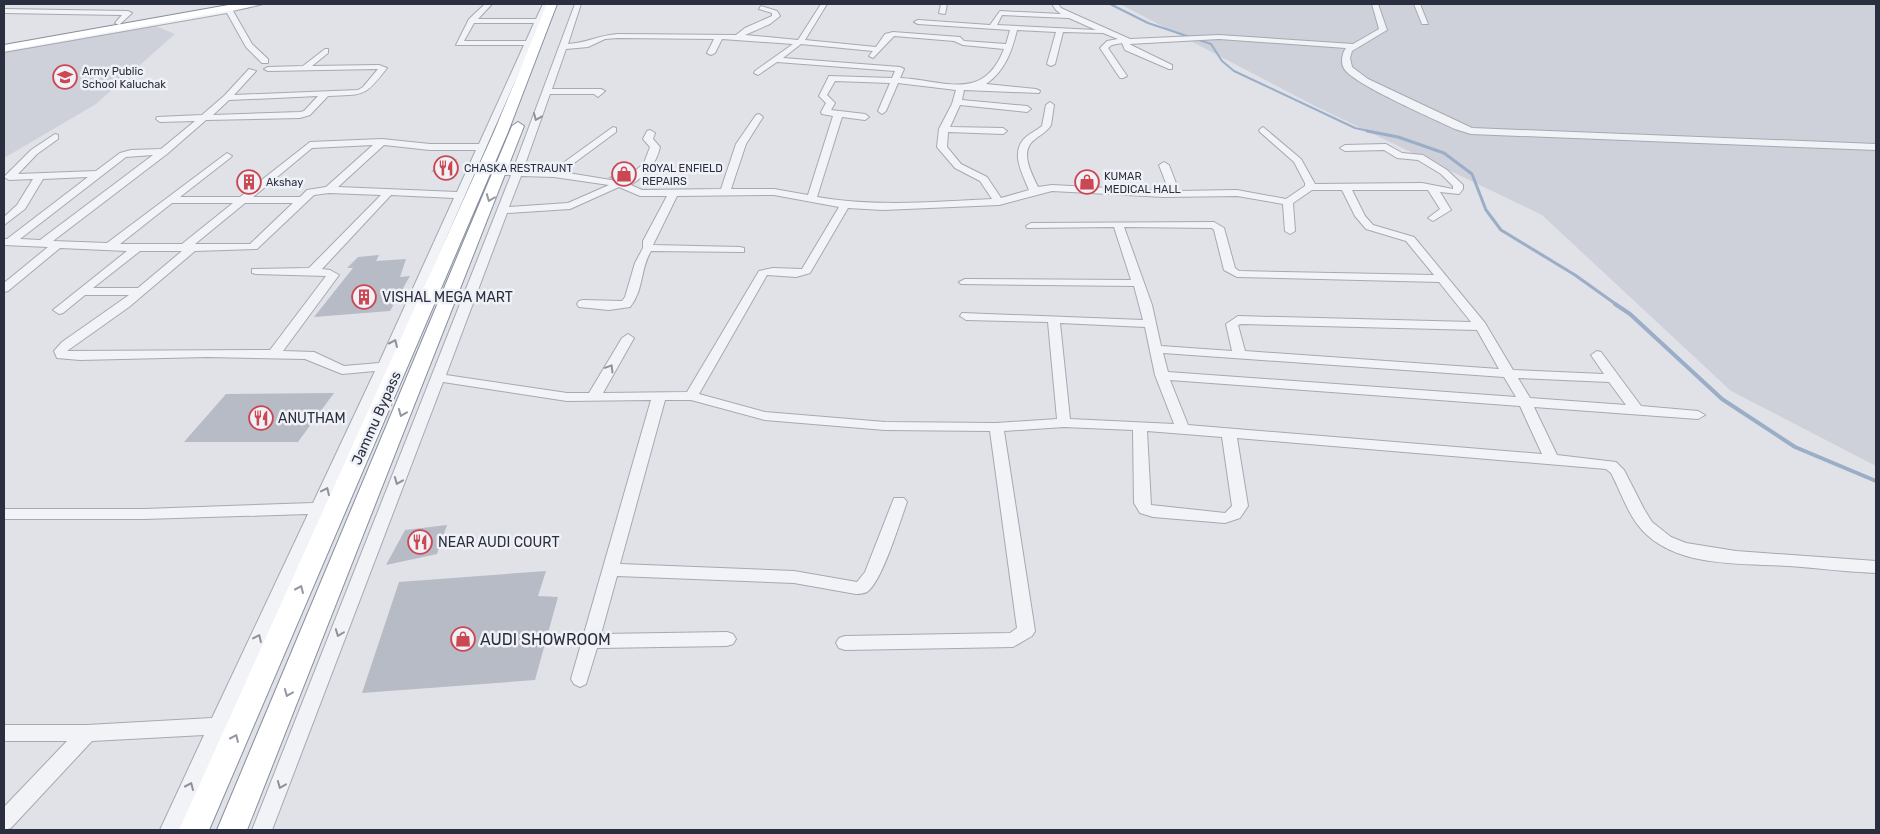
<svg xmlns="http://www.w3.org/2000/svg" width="1880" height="834" font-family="Rubik,sans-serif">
<rect width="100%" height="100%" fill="#e0e2e8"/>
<path fill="#ced1da" d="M1120 4H1876V466L1731 391 1542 215 1313 105Z
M151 24 175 34 96 104 4 158V49Z"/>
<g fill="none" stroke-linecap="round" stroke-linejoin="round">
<path stroke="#9baec8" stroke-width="2" d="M1110 4 1148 23 1211 44 1222 61 1234 71 1355 128 1373 132"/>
<path stroke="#9baec8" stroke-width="3" d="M1367 131 1398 137 1444 153 1472 174 1486 210 1501 230 1575 275 1617 305"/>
<path stroke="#9baec8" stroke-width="4" d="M1615 304 1630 314 1722 399 1795 447 1876 481"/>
</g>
<path fill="#b7bbc5" d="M457 159 450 171 431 172 440 160Z
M624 167 635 169 622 180 608 178Z
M379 255 376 261 406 259 400 277 410 276 390 311 314 317 353 268H347L358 257Z
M334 393 298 442H184L226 394Z
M447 525 437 554 386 565 405 530Z
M546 571 538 596 558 597 535 680 362 693 399 582Z"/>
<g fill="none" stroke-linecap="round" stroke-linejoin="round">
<g stroke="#a5a9b2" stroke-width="2">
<path id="minor" d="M251 4H263L233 11 252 44 268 59V63H262L246 47 227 13 4 52V48L171 20Z
M485 4H492L478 19H536L543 4H549L390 366 180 830H160L204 735 92 741 11 828 4 830V807L67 741H4V725H87L212 718 308 514 144 519H4V509H144L313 503 375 371 342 374 305 359 207 357 80 360 57 358 54 351 62 342 129 295H85L63 313 59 314 53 310 127 251 60 248 8 291 4 292V283L48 247 4 245V239H7L88 177 43 179 25 209 4 225V217L17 205 33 179 9 180 4 177 31 150 55 134 58 135V139L37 154 18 174 96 171 120 153 131 150 161 149 195 121 160 122 156 119 157 117 202 115 224 96 249 69 256 71 234 95 358 90 363 87 378 69 268 71 264 69 268 67 303 66 325 49H328V53L312 66 379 65 387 68C364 98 364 94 328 96L310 115 300 118 206 120 167 154 53 241 107 243 227 153 232 156 230 158 180 197H240L310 142 382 139 430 144H479L524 45H456L469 19ZM474 23H534L526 41H464ZM318 96 304 111 300 112 213 115 229 100ZM373 145 326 187 307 190 300 197H253L312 148ZM384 145 430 150H476L457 192 338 187ZM153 155 40 240 20 239 126 157ZM329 193 381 195 309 268 252 269V273L256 274 326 276 270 350 67 351 129 307 195 251 257 249 314 195ZM391 195 454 198 379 363 344 366 314 352 283 351 339 275 330 270 322 269ZM172 203H233L182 244H120ZM245 203H293L250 244H195ZM140 251H182L138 288H93Z
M575 4H581L568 44C586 43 600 35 618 34L736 35 745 28 772 16V13L759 9 761 6 777 11 780 16 770 24 745 35 798 40 821 4H827L805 40 876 47 885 34 893 32 960 37 964 41 1006 44 1010 30 918 24 914 22 918 20 990 25 1000 11 1061 14 1056 10 1052 4H1058L1061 8 1074 14 1130 39 1219 35 1353 44 1379 29 1372 4H1378L1387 30 1352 51 1350 58 1352 67 1368 79 1472 128 1876 144V150L1471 134 1455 129C1432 118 1358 86 1345 70 1340 64 1342 53 1346 48L1219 39 1129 44 1172 65V69H1169L1125 50 1122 43 1112 45 1108 48 1127 76 1123 78H1120L1100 48 1107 41 1118 39 1103 33 1063 32 1055 64 1051 66 1047 64 1056 32 1017 30C1012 51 1005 71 986 84L1036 89 1040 91 1039 93 964 90 962 100 1027 106 1031 109 1027 112 960 105 950 127 1003 128 1007 131 1003 134 948 132 947 147 961 164 987 177 1001 198 1029 190C1023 175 1011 155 1023 140 1028 134 1036 131 1042 126L1046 105 1050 102 1054 105 1051 125C1047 132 1040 135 1034 140 1019 152 1032 174 1038 187L1052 185 1169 191 1159 165 1164 162 1169 165 1179 191 1237 190 1286 199 1305 186V183L1294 162 1260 132 1259 130 1263 127 1301 159 1315 184 1422 183 1453 189V186L1441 174 1418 160 1397 158 1384 150 1345 151 1340 148 1345 145 1386 144 1402 153 1423 155 1447 170 1463 185V189L1459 194 1440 192 1451 210 1433 221 1428 218 1440 209 1428 190H1352L1365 216 1373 225 1414 237 1485 323 1513 370 1604 374 1591 355 1597 351 1601 352 1641 406 1698 411 1705 415 1698 419 1534 407 1557 455 1616 462 1624 470 1644 509 1652 522 1671 537 1686 543 1736 551 1876 561V573C1847 572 1818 568 1789 566 1744 563 1683 568 1647 535 1629 519 1622 494 1611 473L1606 469 1237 438 1248 506 1240 518 1225 523 1153 517 1140 513 1134 503 1133 430 1064 427 1004 431 1035 631 1032 636 1013 647 845 650 839 648 836 643 839 638 845 636 1010 633 1017 628 990 431 885 430 765 420 691 400H665L620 564 794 571 857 582 865 572 894 498H904L907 502C900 521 882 582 867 592 865 593 859 594 856 594L794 583 617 576 601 634 727 632 733 634 736 639 733 644 727 646 597 648 586 684 580 687 574 684 571 679 651 400 567 401 443 382 272 830H252L511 175H500L495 172 500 169 513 170ZM1002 15 1069 18 1096 30 997 25ZM894 36 954 41 963 45 1004 49C983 103 944 80 900 78L904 69 900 67 783 58 801 44 873 51 869 56 873 58ZM618 38 714 39 707 53 711 55 715 53 722 39 793 44 755 71 754 73 758 75 777 62 895 71 892 78 829 76 819 96 826 103 821 112 822 114 833 116 808 195 774 189H731L746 144 763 117 759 114 756 115 736 144 721 189 642 190 631 185C645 175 656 165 660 147L653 139 655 133 650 130 647 131 643 139 650 147 644 163 623 182 562 172 616 132V128L613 127 552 171 523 170 550 94H594L598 97 605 91 601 89H552L566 49 588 47 605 39ZM835 81 890 83 878 111 882 114 886 111 898 83 956 90 952 104 939 129 937 147 955 168 980 181 992 199C934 202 875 207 817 197L842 117 865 120 869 117 865 114 831 110 835 103 827 95ZM521 176 554 177 609 185 568 203 509 207ZM619 187 640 196H667L643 241V248L635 263 625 297 622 301 583 300 579 301 577 304 579 307 609 310 630 307C644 290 640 269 651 251L744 252V248L740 247 653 245 677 196 774 195 839 207 802 269 773 268 759 271 687 392 603 393 634 338 628 334 622 338 589 393H567L446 375 507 213 570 209ZM1312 190H1342L1355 216 1366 229 1406 241 1434 275 1239 271 1235 268 1224 228 1214 222 1031 223 1026 226 1027 228 1114 227 1131 280 965 279 959 282 961 284 1134 286 1143 320 962 313 960 316 966 320 1048 322 1057 419 996 423 885 422 765 412 699 394 767 275 796 277 810 273 848 208 883 210 999 205 1052 191 1164 197 1237 196 1283 204 1285 231 1290 234 1295 231 1293 203ZM1124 227 1212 228 1214 230 1224 270 1237 277 1439 282 1471 322 1238 316 1226 324 1232 351 1161 346 1152 305ZM1060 323 1145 327 1155 375 1174 424 1070 419ZM1241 324 1477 330 1499 369 1245 351 1238 325ZM1163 353 1504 377 1516 397 1168 372ZM1518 378 1609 382 1626 405 1530 398ZM1170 380 1520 406 1542 454 1188 425ZM1147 431 1222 437 1232 506 1225 513 1151 505Z
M941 4H947L945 14 939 13Z
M1414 4H1420L1428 24H1422Z
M4 9 128 11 132 13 119 25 115 23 122 15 4 13Z"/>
</g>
<g stroke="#878f9f" stroke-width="2">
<path id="highway" d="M234 4H254L249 7 4 51V45Z
M547 4H557L508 132 209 830H179L494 132Z
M518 122 524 126 247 830H217L512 126Z"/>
</g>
<use href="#minor" fill="#f2f3f7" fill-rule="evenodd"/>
<use href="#highway" fill="#fff" fill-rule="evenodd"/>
</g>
<defs><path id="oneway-chevron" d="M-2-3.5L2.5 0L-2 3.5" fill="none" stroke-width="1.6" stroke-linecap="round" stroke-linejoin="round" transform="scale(1.25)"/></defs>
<g stroke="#8e919b">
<use href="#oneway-chevron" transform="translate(537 117) rotate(112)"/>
<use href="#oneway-chevron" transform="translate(394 343) rotate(-66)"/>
<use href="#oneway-chevron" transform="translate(610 368) rotate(-59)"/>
<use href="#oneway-chevron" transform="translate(398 481) rotate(112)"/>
<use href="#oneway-chevron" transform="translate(326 491) rotate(-65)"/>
<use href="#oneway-chevron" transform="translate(339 633) rotate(111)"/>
<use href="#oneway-chevron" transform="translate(258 638) rotate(-65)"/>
<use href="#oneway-chevron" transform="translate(281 785) rotate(112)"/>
<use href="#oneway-chevron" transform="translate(190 786) rotate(-66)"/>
</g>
<g stroke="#94979f">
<use href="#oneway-chevron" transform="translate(490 198) rotate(111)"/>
<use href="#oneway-chevron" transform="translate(402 413) rotate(112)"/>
<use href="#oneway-chevron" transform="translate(300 589) rotate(-66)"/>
<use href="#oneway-chevron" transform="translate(288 693) rotate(112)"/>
<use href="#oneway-chevron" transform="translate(235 738) rotate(-66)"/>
</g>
<defs>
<g id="school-ring" transform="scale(1.25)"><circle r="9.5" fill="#eff1f6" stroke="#cb4752" stroke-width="1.5"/><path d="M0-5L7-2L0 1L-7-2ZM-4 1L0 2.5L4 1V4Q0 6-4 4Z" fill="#cb4752"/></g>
<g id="restaurant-ring" transform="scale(1.25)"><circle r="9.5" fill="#eff1f6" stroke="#cb4752" stroke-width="1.5"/><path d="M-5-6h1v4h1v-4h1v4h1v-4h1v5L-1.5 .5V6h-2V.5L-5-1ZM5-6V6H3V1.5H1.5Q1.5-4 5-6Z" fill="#cb4752"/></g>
<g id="shop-ring" transform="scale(1.25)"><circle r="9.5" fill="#eff1f6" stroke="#cb4752" stroke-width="1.5"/><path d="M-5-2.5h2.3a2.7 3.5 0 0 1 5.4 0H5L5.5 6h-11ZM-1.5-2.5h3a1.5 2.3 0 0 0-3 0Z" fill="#cb4752"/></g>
<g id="building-ring" transform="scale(1.25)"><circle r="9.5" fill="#eff1f6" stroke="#cb4752" stroke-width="1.5"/><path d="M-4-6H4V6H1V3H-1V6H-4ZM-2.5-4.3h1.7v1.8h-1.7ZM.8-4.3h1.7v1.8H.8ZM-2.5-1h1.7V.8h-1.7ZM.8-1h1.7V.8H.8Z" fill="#cb4752"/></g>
</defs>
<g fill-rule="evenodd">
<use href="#school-ring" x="65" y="77"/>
<use href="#restaurant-ring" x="446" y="168"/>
<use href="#shop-ring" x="624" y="174"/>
<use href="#building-ring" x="249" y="182"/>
<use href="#shop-ring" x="1087" y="182"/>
<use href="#building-ring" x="364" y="297"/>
<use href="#restaurant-ring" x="261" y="418"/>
<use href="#restaurant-ring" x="420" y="542"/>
<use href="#shop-ring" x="463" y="639"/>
</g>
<g text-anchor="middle" stroke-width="5" stroke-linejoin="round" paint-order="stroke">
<g font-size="11" fill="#292f3f" stroke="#eff1f6" text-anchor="start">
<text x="82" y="75">Army Public<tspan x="82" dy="13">School Kaluchak</tspan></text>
<text x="464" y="172">CHASKA RESTRAUNT</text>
<text x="642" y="172">ROYAL ENFIELD<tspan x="642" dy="13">REPAIRS</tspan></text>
<text x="1104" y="180">KUMAR<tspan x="1104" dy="13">MEDICAL HALL</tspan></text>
<text x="266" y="186">Akshay</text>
</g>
<g font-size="14" fill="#292f3f" stroke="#eff1f6" text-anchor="start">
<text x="382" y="302">VISHAL MEGA MART</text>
<text x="278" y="423">ANUTHAM</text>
<text x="438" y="547">NEAR AUDI COURT</text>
</g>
<g font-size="14" fill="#292f3f" stroke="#eff1f6">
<text transform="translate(376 418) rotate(-66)" y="5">Jammu Bypass</text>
</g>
<g font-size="16" fill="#292f3f" stroke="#eff1f6" text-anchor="start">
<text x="480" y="645">AUDI SHOWROOM</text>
</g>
</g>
<rect width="1880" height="834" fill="none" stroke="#292f3f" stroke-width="10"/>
</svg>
